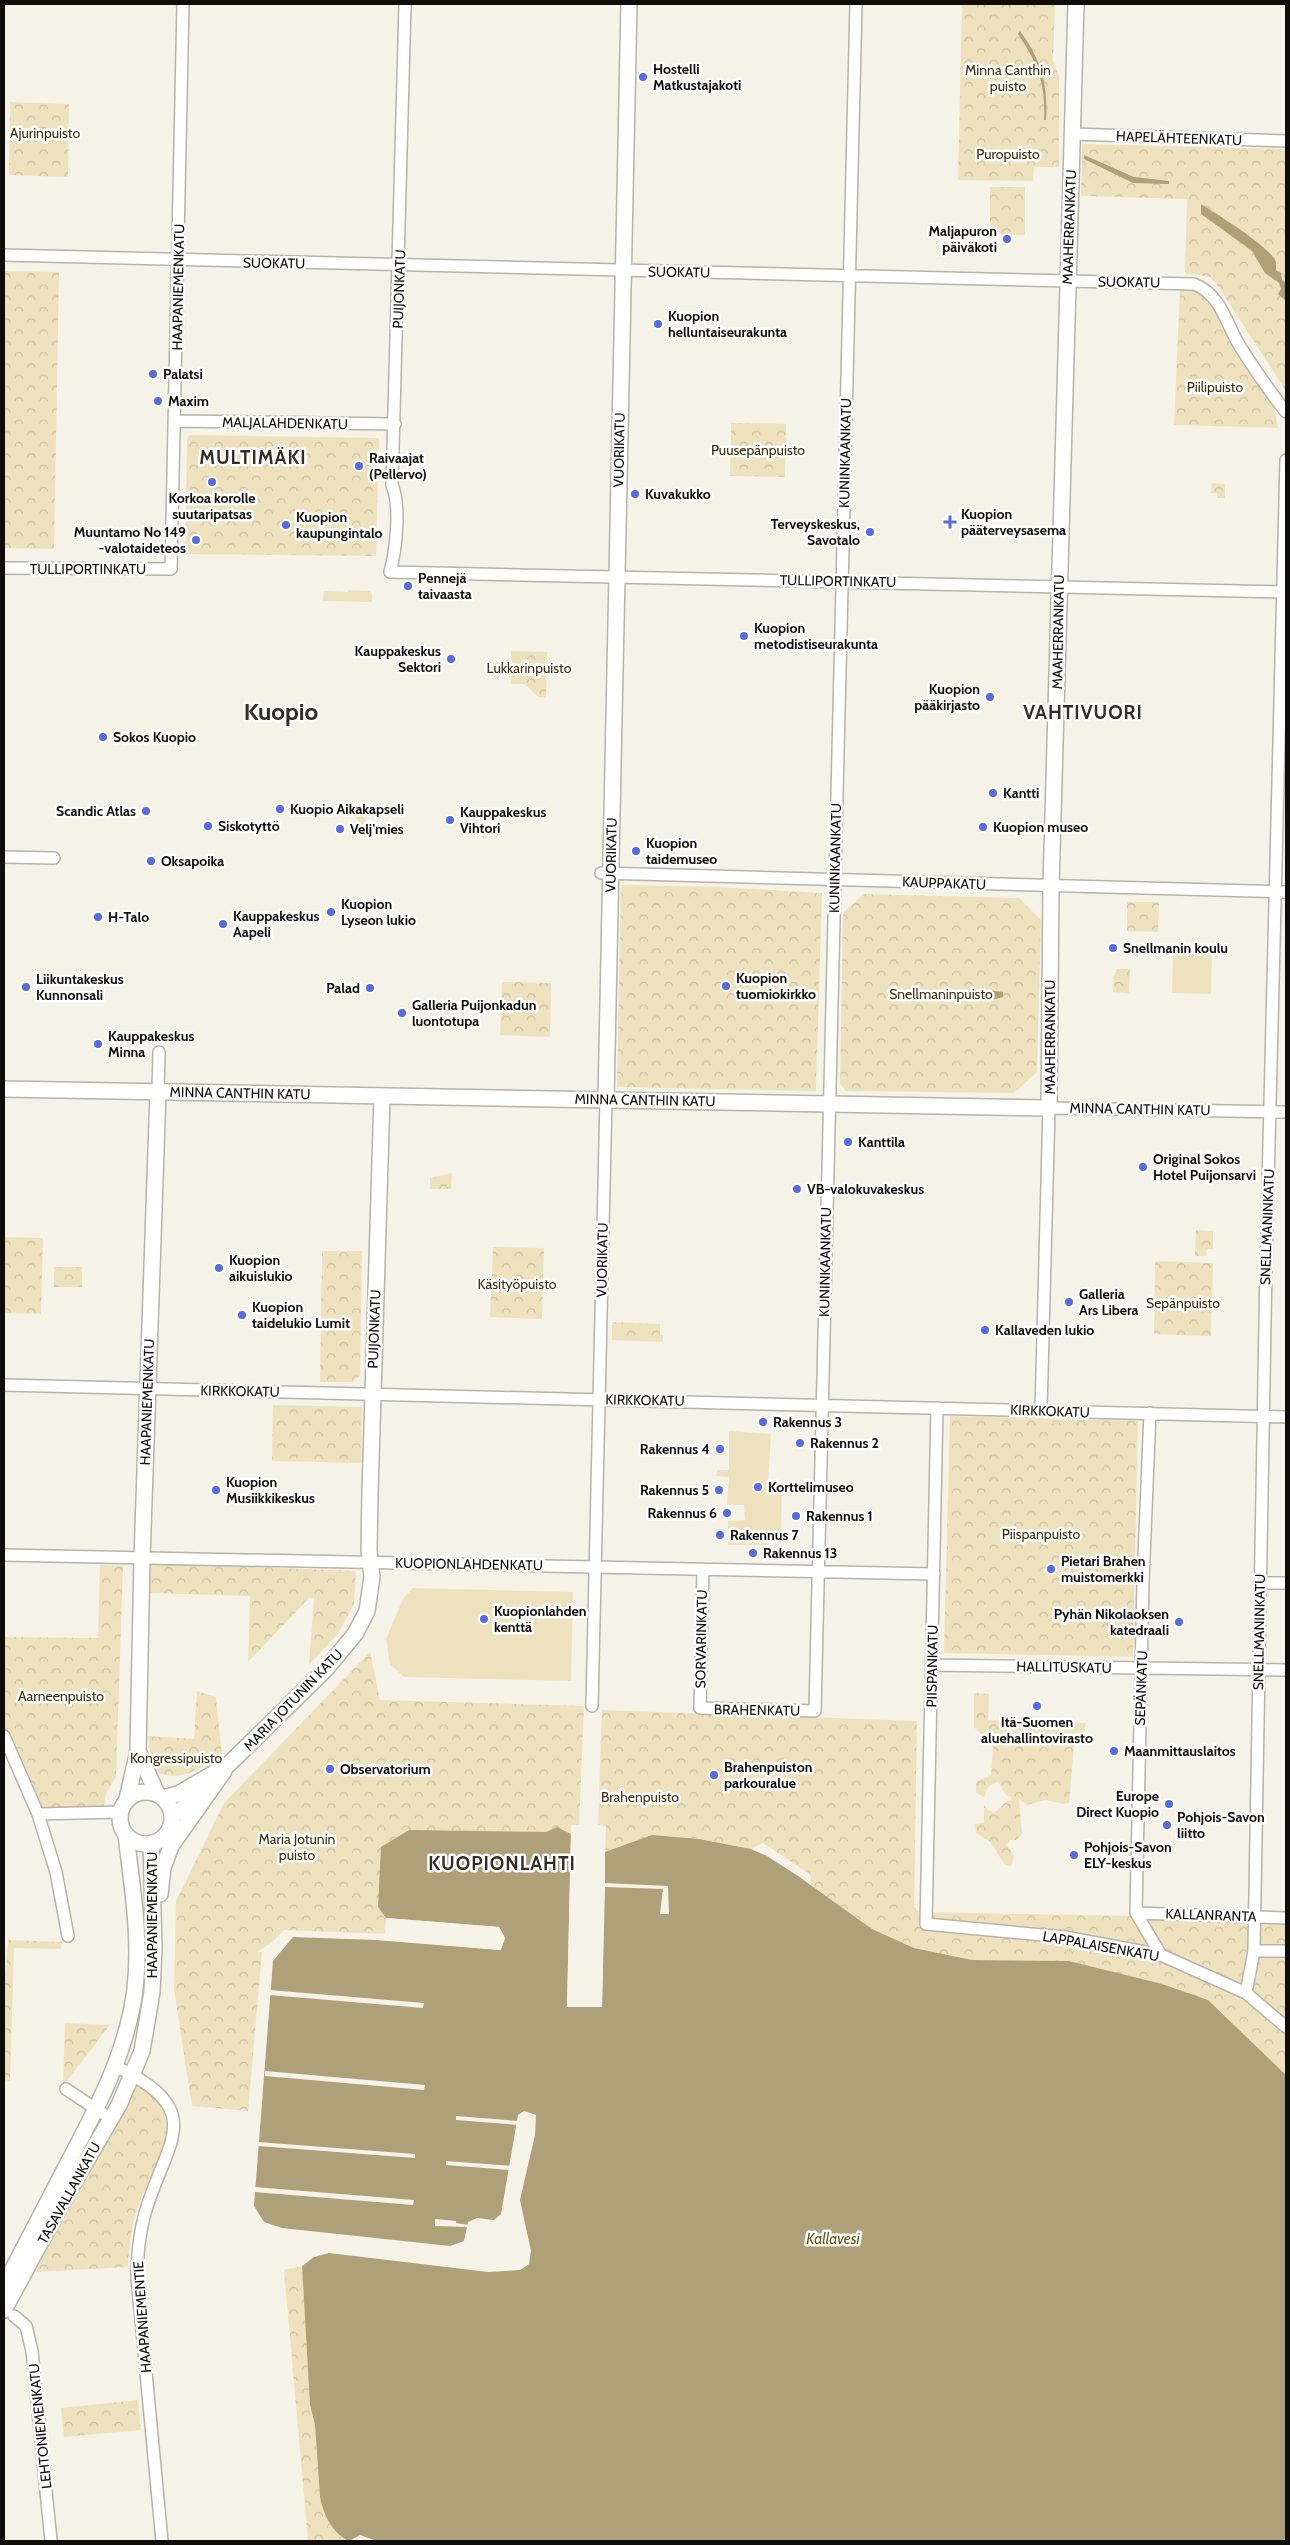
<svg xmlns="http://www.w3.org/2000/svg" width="1290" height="2545" font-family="Cabin,sans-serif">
<defs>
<pattern id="forest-crowns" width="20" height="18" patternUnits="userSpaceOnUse" patternTransform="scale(1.25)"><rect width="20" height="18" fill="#eee2be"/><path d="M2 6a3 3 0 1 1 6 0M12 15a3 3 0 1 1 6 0" fill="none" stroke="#cbc1a2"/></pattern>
</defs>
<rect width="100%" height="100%" fill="#f5f2e8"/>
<path fill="#eee2be" d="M348 590 370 591 372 594V602L323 601 324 591 348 592Z
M354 810H367L365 830 353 814Z
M1173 954 1212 955 1211 994 1172 993Z
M729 1431 771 1434 768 1482 782 1483 781 1537H769L767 1545H728V1521L745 1520 744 1505H727L729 1477 716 1476 717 1470H729Z
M413 1588 573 1592 571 1681 404 1677 390 1664 386 1639 403 1599Z"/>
<path fill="url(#forest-crowns)" d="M962 4H1055L1053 61 1059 76V167H1034L1033 181 958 180Z
M10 102 69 104 68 177 9 175Z
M1082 144 1286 149V391L1216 283 1210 277 1185 273 1187 199 1081 196Z
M990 187H1025V235L999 234 990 227Z
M4 271 59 272 54 549 4 548Z
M1180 289H1194L1206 299 1254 378 1274 405 1278 428 1174 425Z
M731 423 786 424 785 477 730 476Z
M190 435 379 438 376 556 185 554 187 439Z
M1212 483 1225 484V498H1217V493H1211Z
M511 651 547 652 546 698 538 697 525 684H511Z
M621 885 718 887 822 893 816 1091 617 1087Z
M864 894 1019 898 1041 920 1037 1072 1014 1093 846 1091 840 1084 843 913Z
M1127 902H1159L1158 932 1127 931Z
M1117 969H1130L1129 993 1113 992 1114 975Z
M502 982 551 983 550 1037 500 1035Z
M452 1173 451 1189H430V1178Z
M1196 1230 1213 1231V1249H1207L1206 1256H1195Z
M4 1237 43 1238 41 1314 4 1313Z
M493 1247 544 1248 542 1319 490 1317Z
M322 1251H362L360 1375 353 1382H320Z
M1155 1261 1213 1263 1211 1336 1154 1334Z
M54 1267H82V1287H54Z
M612 1322 660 1324V1335H663V1342L612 1340Z
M273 1405 362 1407 361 1463 272 1461Z
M950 1416 1138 1421 1133 1657 944 1653Z
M146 1563 356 1571 354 1604 338 1634 309 1665 314 1598H309L248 1662 250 1596 150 1593Z
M100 1565 123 1566 116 1777 106 1794 102 1813 38 1814 21 1774 23 1765 4 1727V1637L98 1638Z
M370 1652 380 1700 584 1706 579 1825H571V1834L557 1827 378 1907 386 1918 385 1934 284 1930 271 1943 257 1952H262L248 2111 192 2106 174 1989 176 1901 224 1803Z
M197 1691 216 1697 222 1756C196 1770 182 1783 152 1771L148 1736 194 1739Z
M974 1693 989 1694 988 1720 1086 1723 1081 1743 1074 1746 1069 1803 1064 1804 1046 1800 1026 1805 1019 1798 1022 1834 1016 1840H1010L1007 1845 1014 1856 1011 1866 1005 1865 990 1842 976 1833 974 1824 984 1823V1805L988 1810 994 1813 1007 1801 1011 1800 1012 1797 1006 1795 998 1782C989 1784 986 1788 985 1797L976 1793V1782L991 1775 993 1746 974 1727Z
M602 1710 917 1721 914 1907 919 1912 1286 1919V2075L1208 2000 1069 1961 972 1960 914 1948 872 1929 810 1884 811 1875 763 1843 751 1849 699 1839 652 1835 605 1852 606 1826 598 1825Z
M8 1940 62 1942 61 1949 14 1948 10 2081 4 2080V1994Z
M65 2023 110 2025 63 2086Z
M136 2083C142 2088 150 2092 155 2097 185 2129 148 2177 137 2209 131 2227 129 2248 128 2267L35 2272 71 2202 127 2105Z
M302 2266 310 2405 315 2425 320 2497C323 2512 335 2535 349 2541H308L284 2270Z
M138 2400 141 2430 64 2437 61 2408Z"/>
<path fill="#aea078" d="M1020 31C1042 61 1048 84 1046 120H1044C1046 84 1038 64 1018 34Z
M1084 155 1134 177 1169 181V184L1133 183 1084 159Z
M1201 204C1215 213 1271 247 1276 262 1276 265 1276 268 1276 270L1281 273 1282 280 1286 283V301L1278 294 1281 289 1279 283 1265 273 1252 251 1201 214Z
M988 990 1003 992V997L991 1000 979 996 981 991Z
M557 1827 571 1834 567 2007H602L605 1852 652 1835 699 1839 751 1849 767 1856 798 1876 872 1929 914 1948 972 1960 1069 1961 1162 1984 1208 2000 1286 2075V2541H377L360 2535 349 2541C333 2534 323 2514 320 2497L315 2425 310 2405 302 2266 314 2257 329 2253 488 2272 520 2270 529 2264 531 2251 520 2200 535 2135 536 2115 524 2111 518 2115 501 2214 494 2220 477 2218 468 2222 464 2241 450 2246 282 2228 264 2222 254 2206 273 1961 293 1937 375 1940 500 1950 505 1938 499 1927 386 1918 378 1907 381 1847 409 1830 546 1832Z"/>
<path fill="#f5f2e8" d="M571 1831 573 1834 570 2004 600 2005 604 1851 605 1850V1883L668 1886 669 1914H660L663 1889 605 1887 602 2007H567Z
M386 1918 499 1927 505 1938 501 1950 384 1940 385 1938 499 1948 502 1938 497 1930 386 1920Z
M270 1990 424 2003 423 2008 269 1995Z
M265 2071 425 2085 424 2090 265 2076Z
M456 2116 519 2121V2125L456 2120Z
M258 2142 415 2154V2158L258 2146Z
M446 2161 512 2166 511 2167V2170L446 2165Z
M255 2187 414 2200 413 2205 254 2192Z
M435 2219 456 2221V2223L469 2225 468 2227 435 2226Z"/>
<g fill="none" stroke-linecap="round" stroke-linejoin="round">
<g stroke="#b6b3a9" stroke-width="14">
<path id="minor" d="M405 4 392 485C401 506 396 550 390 572L1286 592
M1072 134 1286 141
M4 255 1194 284C1222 295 1226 325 1241 348 1255 370 1270 392 1286 412
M176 421 395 424
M4 568 171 569 183 4
M4 857 54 858
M601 873 1286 892
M158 1092 159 1052
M4 1385 1286 1417
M937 1408 926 1924 1065 1937 1161 1955 1246 1993 1286 2027
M1041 1410 1049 1108 1286 1112
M1150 1413 1143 1581 1136 1913 1161 1955
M4 1555 934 1574
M703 1569 700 1708 815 1711 856 4
M1260 1583H1286
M932 1665 1286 1670
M592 1706 606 1099
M4 1736 38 1814 120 1812
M38 1814 56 1872 68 1936
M1136 1913 1286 1918
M1254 1951H1286
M1246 1993 1254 1951 1266 1265 1286 460
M115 2066C209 2111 167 2139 145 2213 139 2235 137 2256 137 2278L162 2541
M66 2089 111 2119
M14 2316 26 2326 32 2351 51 2541"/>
</g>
<g stroke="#b6b3a9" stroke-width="18">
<path id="major" d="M4 1089 1049 1108 1051 886 1076 4
M606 1099 629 4
M139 1753 157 1794
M120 1818a26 26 0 1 1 52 0a26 26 0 1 1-52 0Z
M163 1798 178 1794 228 1765 326 1669 355 1634 367 1611 372 1577 369 1550 370 1493 382 1096
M127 1799 138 1751 142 1559 158 1092
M172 1816 203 1794
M160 1894 163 1868 171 1846 224 1771
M4 2286C25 2246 46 2206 67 2165 96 2110 127 2053 135 1989 141 1938 132 1886 126 1835
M4 2310 63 2201 119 2105 142 2051 152 1992 154 1947 151 1843"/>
</g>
<use href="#minor" stroke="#fff" stroke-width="11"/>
<use href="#major" stroke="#fff" stroke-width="15"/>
</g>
<g fill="#566be1" stroke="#fff" stroke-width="2">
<circle cx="643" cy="77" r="5"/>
<circle cx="1007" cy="239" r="5"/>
<circle cx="658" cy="324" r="5"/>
<circle cx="153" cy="374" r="5"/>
<circle cx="158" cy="401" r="5"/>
<circle cx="359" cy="466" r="5"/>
<circle cx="212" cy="482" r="5"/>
<circle cx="635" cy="494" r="5"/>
<path d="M947.5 514.5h5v5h5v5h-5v5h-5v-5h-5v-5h5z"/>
<circle cx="286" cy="525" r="5"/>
<circle cx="870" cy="532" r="5"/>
<circle cx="196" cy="540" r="5"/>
<circle cx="408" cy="586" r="5"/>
<circle cx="744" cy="636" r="5"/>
<circle cx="451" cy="659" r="5"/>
<circle cx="990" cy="697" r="5"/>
<circle cx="103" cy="737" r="5"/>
<circle cx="993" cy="793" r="5"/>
<circle cx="280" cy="809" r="5"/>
<circle cx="146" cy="811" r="5"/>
<circle cx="450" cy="820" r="5"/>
<circle cx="208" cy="826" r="5"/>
<circle cx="983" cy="827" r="5"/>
<circle cx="340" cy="829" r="5"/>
<circle cx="636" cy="851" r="5"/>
<circle cx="151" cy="861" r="5"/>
<circle cx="331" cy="912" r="5"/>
<circle cx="98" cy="917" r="5"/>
<circle cx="223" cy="924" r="5"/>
<circle cx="1113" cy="948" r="5"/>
<circle cx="726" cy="986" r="5"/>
<circle cx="26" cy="987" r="5"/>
<circle cx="370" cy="988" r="5"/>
<circle cx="402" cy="1013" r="5"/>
<circle cx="98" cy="1044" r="5"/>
<circle cx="848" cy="1142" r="5"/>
<circle cx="1143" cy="1167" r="5"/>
<circle cx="797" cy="1189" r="5"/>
<circle cx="219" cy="1268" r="5"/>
<circle cx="1069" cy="1302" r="5"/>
<circle cx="242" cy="1315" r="5"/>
<circle cx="985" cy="1330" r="5"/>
<circle cx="763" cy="1422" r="5"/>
<circle cx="800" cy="1443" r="5"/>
<circle cx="720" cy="1449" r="5"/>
<circle cx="758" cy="1487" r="5"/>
<circle cx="216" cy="1490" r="5"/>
<circle cx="719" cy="1490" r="5"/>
<circle cx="727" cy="1513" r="5"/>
<circle cx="796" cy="1516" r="5"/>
<circle cx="720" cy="1535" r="5"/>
<circle cx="753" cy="1553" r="5"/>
<circle cx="1051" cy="1569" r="5"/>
<circle cx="484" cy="1619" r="5"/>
<circle cx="1179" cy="1622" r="5"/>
<circle cx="1037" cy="1706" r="5"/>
<circle cx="1114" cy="1751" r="5"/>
<circle cx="330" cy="1769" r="5"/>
<circle cx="714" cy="1775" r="5"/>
<circle cx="1169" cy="1804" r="5"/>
<circle cx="1167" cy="1825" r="5"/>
<circle cx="1074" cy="1855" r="5"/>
</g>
<g text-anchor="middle" stroke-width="5" stroke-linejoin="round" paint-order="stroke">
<g font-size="14" font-weight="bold" fill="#0f0e0b" stroke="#fff" text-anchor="start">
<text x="653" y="74">Hostelli<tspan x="653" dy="16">Matkustajakoti</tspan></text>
<text x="997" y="236" text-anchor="end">Maljapuron<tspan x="997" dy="16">päiväkoti</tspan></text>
<text x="668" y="321">Kuopion<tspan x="668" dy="16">helluntaiseurakunta</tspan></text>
<text x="163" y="379">Palatsi</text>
<text x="168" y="406">Maxim</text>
<text x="369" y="463">Raivaajat<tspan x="369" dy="16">(Pellervo)</tspan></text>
<text x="645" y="499">Kuvakukko</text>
<text x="212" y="503" text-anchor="middle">Korkoa korolle<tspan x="212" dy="16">suutaripatsas</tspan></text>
<text x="961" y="519">Kuopion<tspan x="961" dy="16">pääterveysasema</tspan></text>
<text x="296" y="522">Kuopion<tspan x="296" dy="16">kaupungintalo</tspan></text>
<text x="860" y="529" text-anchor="end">Terveyskeskus,<tspan x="860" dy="16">Savotalo</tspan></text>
<text x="186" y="537" text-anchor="end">Muuntamo No 149<tspan x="186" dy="16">-valotaideteos</tspan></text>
<text x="418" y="583">Pennejä<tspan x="418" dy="16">taivaasta</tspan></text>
<text x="754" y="633">Kuopion<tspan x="754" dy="16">metodistiseurakunta</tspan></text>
<text x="441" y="656" text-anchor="end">Kauppakeskus<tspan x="441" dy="16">Sektori</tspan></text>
<text x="980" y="694" text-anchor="end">Kuopion<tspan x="980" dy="16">pääkirjasto</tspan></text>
<text x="113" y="742">Sokos Kuopio</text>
<text x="1003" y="798">Kantti</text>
<text x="290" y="814">Kuopio Aikakapseli</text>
<text x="136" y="816" text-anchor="end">Scandic Atlas</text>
<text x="460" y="817">Kauppakeskus<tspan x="460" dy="16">Vihtori</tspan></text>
<text x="218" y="831">Siskotyttö</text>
<text x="993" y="832">Kuopion museo</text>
<text x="350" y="834">Velj'mies</text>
<text x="646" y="848">Kuopion<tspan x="646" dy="16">taidemuseo</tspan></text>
<text x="161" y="866">Oksapoika</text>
<text x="341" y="909">Kuopion<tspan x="341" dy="16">Lyseon lukio</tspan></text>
<text x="233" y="921">Kauppakeskus<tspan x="233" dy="16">Aapeli</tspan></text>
<text x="108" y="922">H-Talo</text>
<text x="1123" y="953">Snellmanin koulu</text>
<text x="736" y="983">Kuopion<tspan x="736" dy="16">tuomiokirkko</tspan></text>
<text x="36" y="984">Liikuntakeskus<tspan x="36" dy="16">Kunnonsali</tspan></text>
<text x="360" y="993" text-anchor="end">Palad</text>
<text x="412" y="1010">Galleria Puijonkadun<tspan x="412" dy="16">luontotupa</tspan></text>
<text x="108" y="1041">Kauppakeskus<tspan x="108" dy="16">Minna</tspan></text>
<text x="858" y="1147">Kanttila</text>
<text x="1153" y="1164">Original Sokos<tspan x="1153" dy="16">Hotel Puijonsarvi</tspan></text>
<text x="807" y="1194">VB-valokuvakeskus</text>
<text x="229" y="1265">Kuopion<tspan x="229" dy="16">aikuislukio</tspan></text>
<text x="1079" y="1299">Galleria<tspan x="1079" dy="16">Ars Libera</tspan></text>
<text x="252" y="1312">Kuopion<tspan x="252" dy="16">taidelukio Lumit</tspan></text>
<text x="995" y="1335">Kallaveden lukio</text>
<text x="773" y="1427">Rakennus 3</text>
<text x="810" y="1448">Rakennus 2</text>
<text x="710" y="1454" text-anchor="end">Rakennus 4</text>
<text x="226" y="1487">Kuopion<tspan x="226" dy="16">Musiikkikeskus</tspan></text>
<text x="768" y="1492">Korttelimuseo</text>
<text x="709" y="1495" text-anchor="end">Rakennus 5</text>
<text x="717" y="1518" text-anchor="end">Rakennus 6</text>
<text x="806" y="1521">Rakennus 1</text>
<text x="730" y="1540">Rakennus 7</text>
<text x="763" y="1558">Rakennus 13</text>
<text x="1061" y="1566">Pietari Brahen<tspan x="1061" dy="16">muistomerkki</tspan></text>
<text x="494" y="1616">Kuopionlahden<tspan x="494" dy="16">kenttä</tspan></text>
<text x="1169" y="1619" text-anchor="end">Pyhän Nikolaoksen<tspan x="1169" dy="16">katedraali</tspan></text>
<text x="1037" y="1727" text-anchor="middle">Itä-Suomen<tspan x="1037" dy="16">aluehallintovirasto</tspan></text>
<text x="1124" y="1756">Maanmittauslaitos</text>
<text x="724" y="1772">Brahenpuiston<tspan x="724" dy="16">parkouralue</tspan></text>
<text x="340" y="1774">Observatorium</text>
<text x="1159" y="1801" text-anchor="end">Europe<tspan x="1159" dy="16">Direct Kuopio</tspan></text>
<text x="1177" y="1822">Pohjois-Savon<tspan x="1177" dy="16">liitto</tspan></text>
<text x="1084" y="1852">Pohjois-Savon<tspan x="1084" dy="16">ELY-keskus</tspan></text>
</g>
<g font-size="14" fill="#3a300d" stroke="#fff">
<text x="1008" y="75">Minna Canthin<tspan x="1008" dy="16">puisto</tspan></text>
<text x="45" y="138">Ajurinpuisto</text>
<text x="1008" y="159">Puropuisto</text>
<text x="1215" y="392">Piilipuisto</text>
<text x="758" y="455">Puusepänpuisto</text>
<text x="529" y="673">Lukkarinpuisto</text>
<text x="941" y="999">Snellmaninpuisto</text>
<text x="517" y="1289">Käsityöpuisto</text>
<text x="1183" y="1308">Sepänpuisto</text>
<text x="1041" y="1539">Piispanpuisto</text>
<text x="61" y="1701">Aarneenpuisto</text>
<text x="176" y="1763">Kongressipuisto</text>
<text x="640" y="1802">Brahenpuisto</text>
<text x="297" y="1844">Maria Jotunin<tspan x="297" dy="16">puisto</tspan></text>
</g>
<g font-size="14" fill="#0f0e0b" stroke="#fff">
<text transform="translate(1179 138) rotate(2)" y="5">HAPELÄHTEENKATU</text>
<text transform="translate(1069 227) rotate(-88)" y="5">MAAHERRANKATU</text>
<text transform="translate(274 263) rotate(1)" y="5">SUOKATU</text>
<text transform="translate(679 272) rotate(1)" y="5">SUOKATU</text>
<text transform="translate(1129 282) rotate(1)" y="5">SUOKATU</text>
<text transform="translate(178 287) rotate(-89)" y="5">HAAPANIEMENKATU</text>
<text transform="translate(399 289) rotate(-88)" y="5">PUIJONKATU</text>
<text transform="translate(285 423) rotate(1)" y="5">MALJALAHDENKATU</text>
<text transform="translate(619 450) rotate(-89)" y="5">VUORIKATU</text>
<text transform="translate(845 453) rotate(-89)" y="5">KUNINKAANKATU</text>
<text x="88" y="574">TULLIPORTINKATU</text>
<text transform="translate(838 581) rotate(1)" y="5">TULLIPORTINKATU</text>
<text transform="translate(1058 632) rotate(-89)" y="5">MAAHERRANKATU</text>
<text transform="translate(611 855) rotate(-89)" y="5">VUORIKATU</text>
<text transform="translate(835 858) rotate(-89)" y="5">KUNINKAANKATU</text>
<text transform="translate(944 883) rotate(2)" y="5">KAUPPAKATU</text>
<text transform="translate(1050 1037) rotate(-90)" y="5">MAAHERRANKATU</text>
<text transform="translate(240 1093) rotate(1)" y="5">MINNA CANTHIN KATU</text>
<text transform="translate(645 1100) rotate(1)" y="5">MINNA CANTHIN KATU</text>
<text transform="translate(1140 1109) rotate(1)" y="5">MINNA CANTHIN KATU</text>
<text transform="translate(1267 1227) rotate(-88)" y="5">SNELLMANINKATU</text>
<text transform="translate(602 1260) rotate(-89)" y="5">VUORIKATU</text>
<text transform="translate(825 1262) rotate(-89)" y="5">KUNINKAANKATU</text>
<text transform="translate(374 1329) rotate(-88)" y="5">PUIJONKATU</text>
<text transform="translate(240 1391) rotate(1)" y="5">KIRKKOKATU</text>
<text transform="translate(645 1400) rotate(1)" y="5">KIRKKOKATU</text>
<text transform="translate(147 1402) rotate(-88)" y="5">HAAPANIEMENKATU</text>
<text transform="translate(1050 1411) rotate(2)" y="5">KIRKKOKATU</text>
<text transform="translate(469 1564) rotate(1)" y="5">KUOPIONLAHDENKATU</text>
<text transform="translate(1259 1632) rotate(-89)" y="5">SNELLMANINKATU</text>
<text transform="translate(701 1639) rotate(-89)" y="5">SORVARINKATU</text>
<text transform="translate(932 1666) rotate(-89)" y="5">PIISPANKATU</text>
<text transform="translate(1064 1667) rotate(1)" y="5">HALLITUSKATU</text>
<text transform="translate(1141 1688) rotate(-88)" y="5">SEPÄNKATU</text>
<text transform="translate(293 1700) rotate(-46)" y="5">MARIA JOTUNIN KATU</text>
<text transform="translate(757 1710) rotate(1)" y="5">BRAHENKATU</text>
<text transform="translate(152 1915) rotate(-90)" y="5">HAAPANIEMENKATU</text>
<text transform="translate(1211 1915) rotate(2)" y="5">KALLANRANTA</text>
<text transform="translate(1101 1946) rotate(10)" y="5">LAPPALAISENKATU</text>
<text transform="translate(69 2193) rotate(-61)" y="5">TASAVALLANKATU</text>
<text transform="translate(142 2317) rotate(-94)" y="5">HAAPANIEMENTIE</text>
<text transform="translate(40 2426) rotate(-96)" y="5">LEHTONIEMENKATU</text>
</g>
<g font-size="15" font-style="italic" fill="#68540d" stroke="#fff">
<text x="833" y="2244">Kallavesi</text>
</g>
<g font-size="19" font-weight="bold" letter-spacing="1" fill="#302e26" stroke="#fff">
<text x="253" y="464">MULTIMÄKI</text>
<text x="1083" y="719">VAHTIVUORI</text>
<text x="502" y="1870">KUOPIONLAHTI</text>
</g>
<g font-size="24" font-weight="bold" fill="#302e26" stroke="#fff">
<text x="281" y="720">Kuopio</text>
</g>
</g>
<rect width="1290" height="2545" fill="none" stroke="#0f0e0b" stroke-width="10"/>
</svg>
